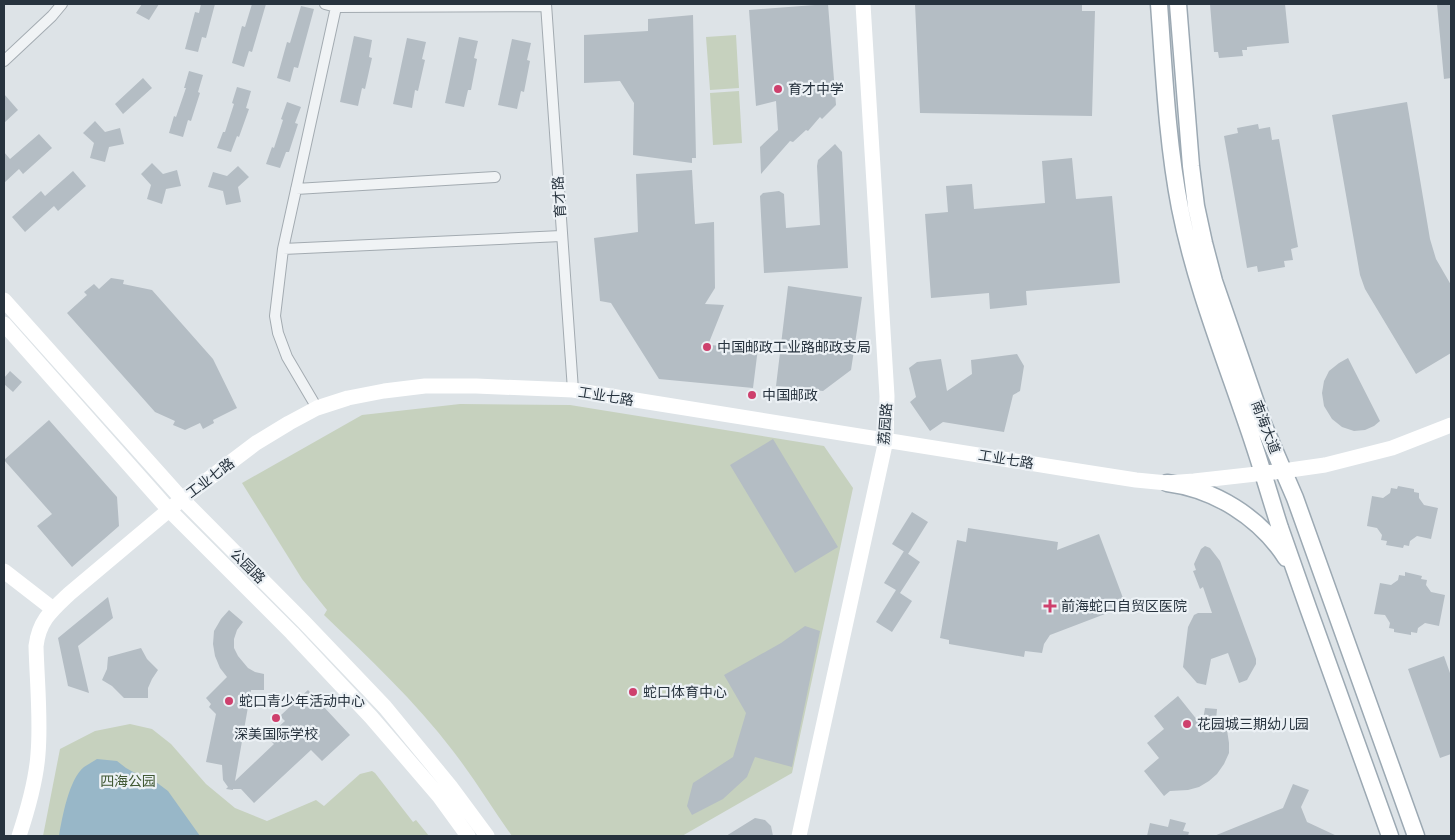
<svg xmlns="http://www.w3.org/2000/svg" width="1455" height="840" font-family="Mulish,'Noto Sans SC',sans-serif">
<rect width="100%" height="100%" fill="#dde3e7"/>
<path fill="#c6d1be" d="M736 35 739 88 710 90 706 37Z
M739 91 742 143 713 145 710 93Z
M460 404 570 405 824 446 853 488 792 773 682 836H512C492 808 474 778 453 751 415 701 369 658 324 615L327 610 302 579 242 483 362 415Z
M130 724 152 729 171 744 206 784 235 808 267 821 316 800 324 806 360 774 372 771 375 773 413 822 416 820 429 836H43L60 749 95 731Z"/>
<path fill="#98b7c8" d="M97 759 117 761 126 768 144 778 156 782 168 791 200 836H59C62 818 69 779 84 767 88 764 93 762 97 759Z"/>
<path fill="#b4bdc4" d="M142 4H159L149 20 136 13Z
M201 4H215L206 38 202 37 198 52 185 49 195 12 199 13Z
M252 4H266L252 52 249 51 244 67 232 63 242 26 245 27Z
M828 4 836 105 822 119 820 117 808 131 806 130 793 142 790 141 761 174 760 147 778 130 776 101 756 106 749 10Z
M915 4H1082V11H1095L1092 116 920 113Z
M1210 4H1285L1289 43 1247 47V50H1242L1243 56 1219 58 1218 52H1214Z
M1437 4H1451V78L1444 79Z
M301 6 314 9 298 68 294 67 290 82 277 78 287 42 290 43Z
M693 15 696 158H692V163L633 155 634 103 620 81 584 83V35L648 31V19Z
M354 36 372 40 369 57 372 58 365 89 362 88 358 106 340 102Z
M459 37 478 41 474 58 477 59 471 90H468L464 107 445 103Z
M407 38 426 42 422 59 425 60 418 91 415 90 412 108 393 104Z
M512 39 531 43 527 60 530 61 524 92 521 91 517 109 498 105Z
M189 71 203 75 198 92 200 93 191 121 188 120 183 137 169 133 174 116 176 117 186 88H184Z
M143 78 152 88 123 114 115 104Z
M237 87 251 91 246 108 249 109 239 137 237 136 231 152 217 148 223 132H225L234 104 232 103Z
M4 94 18 110 4 123Z
M287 102 301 107 295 123 298 124 289 152H286L280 168 266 164 272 147 274 148 283 120 281 119Z
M1407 102 1430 239 1436 259 1451 285V353L1416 374 1365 289 1360 275 1332 115Z
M95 121 105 132 120 128 124 144 109 147 105 162 90 158 94 143 83 133Z
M1258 124 1259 129 1270 127 1272 140 1279 139 1298 247 1291 249 1293 260 1284 261 1285 267 1258 272 1257 266 1247 268 1224 136 1238 133 1237 128Z
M39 134 52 148 23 174 19 169 4 183V152L10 159Z
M835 144 842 152 848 268 764 273 760 196 763 193 779 191 784 194 786 228 820 225 817 166 818 160Z
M1072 158 1076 199 1112 196 1120 283 1026 291 1027 305 990 309 989 293 931 298 925 214 948 212 946 186 972 184 974 209 1045 203 1042 161Z
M152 163 163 174 177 170 181 186 166 189 162 204 147 199 151 185 141 174Z
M238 166 249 177 238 187 241 202 226 205 223 191 208 187 213 172 227 176Z
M692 170 695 224 714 222 715 288 705 304 724 305 708 345 758 348 753 388 659 379 611 303 600 301 594 238 638 232 636 174Z
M73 171 86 186 58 211 54 206 25 232 12 217 41 191 45 196Z
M111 278 124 280 123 284 152 290 213 359 237 408 213 420 214 423 203 429 200 423 185 430 173 425 175 421 155 412 67 313 87 295 84 292 94 284 99 289Z
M788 286 862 297 851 370 823 391 776 386Z
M1017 354 1024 366 1020 391 1013 395 1004 432 943 422 930 431 910 402 916 397 909 368 917 362 941 359 947 391 972 374 971 360Z
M1348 358 1380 421 1374 426 1365 430 1354 431 1342 427 1332 419 1324 406 1322 393 1324 381 1329 371 1339 363Z
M10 371 22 382 13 392 4 384V378Z
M49 420 117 497 119 526 72 567 37 526 52 514 4 460Z
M773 439 838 547 795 573 730 465Z
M1398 486 1414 489V492L1419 493V498L1424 505 1438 508 1431 539 1417 536 1410 541 1409 546 1404 545 1403 548 1386 545 1387 541 1381 540 1382 535 1377 528 1367 526 1372 496 1383 498 1390 493 1391 488 1397 489Z
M912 512 928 522 908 554 892 544Z
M968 528 1058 542 1057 550 1099 534 1126 606 1050 635 1044 644 1042 653 1025 651 1024 657 949 644V640L940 638 957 540 966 542Z
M1205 546 1210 548 1220 561 1256 659V664L1247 680 1239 683 1228 653 1211 659 1206 685 1197 683 1183 667 1188 627 1194 615 1198 613H1212L1203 587 1200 589 1193 571 1196 570 1194 564 1201 549Z
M904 551 920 562 900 593 912 601 892 632 876 622 896 590 884 583Z
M1405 572 1422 576 1421 579 1427 580 1426 585 1431 592 1445 595 1439 626 1425 623 1418 628 1417 633 1411 632V635L1394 632V629L1389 628 1390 623 1385 615 1374 614 1380 583 1391 585 1398 580 1399 575 1405 576Z
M108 597 113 618 78 646 89 693 68 686 58 638Z
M229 610 243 622 237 630 234 639V648L238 656 248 668 255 672 264 674V690H251L235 781 274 744 267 737 285 721 280 716 308 690 350 735 322 761 311 750 254 803 241 789H233V790L226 789 228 787 223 780 222 765 206 762 216 714 209 707 211 704 206 698 227 677 220 668 215 656 213 644 214 631 221 619Z
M805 626 820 631 792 767 755 757 747 777 723 799 692 815 687 806 693 783 733 757 746 713 724 675 781 643Z
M141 648 147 659 158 670 152 679 148 688V698H124L112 686 102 680 107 669 108 657Z
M1444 656 1451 676V754L1440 758 1408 669Z
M1178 696 1202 726 1205 708 1217 709 1216 720 1223 718 1227 730 1229 743V753L1224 764 1217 774 1209 781 1199 787 1188 790 1170 791 1164 796 1144 771 1159 758 1147 743 1164 729 1154 716Z
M1293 784 1309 790 1301 807 1307 822 1337 836H1214L1283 808Z
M755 818 765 820 771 826 773 836H726Z
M1170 819 1186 823 1183 831 1189 832 1188 836H1147L1150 823 1168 827Z"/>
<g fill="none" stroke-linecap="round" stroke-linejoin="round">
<g stroke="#a3abb1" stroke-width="12">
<path id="street" d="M325 4 336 7 546 6
M546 4 573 390
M4 61 52 16 62 4
M296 189 495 177
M283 249 561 236
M317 408 287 357 278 333 275 316 283 249 336 7"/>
</g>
<g stroke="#9ca9b3" stroke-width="19">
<path id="primary" d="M1159 4C1164 71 1167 141 1180 208 1196 289 1228 366 1254 445 1263 472 1271 500 1280 528 1316 631 1353 734 1390 836
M1178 4 1191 166 1196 206 1204 243 1214 281 1264 426 1295 498 1416 836
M1167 483C1214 489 1260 517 1286 558"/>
</g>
<use href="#street" stroke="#f0f3f5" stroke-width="10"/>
<path stroke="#fff" stroke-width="15" d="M4 300 182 499 304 622 385 707 450 786 487 836
M4 324 169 510 292 633 371 717 439 796 468 836
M4 571 53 609
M19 836C28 809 36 782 38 754 41 719 37 682 36 646 39 621 51 611 69 594L182 499 256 443 289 423 317 408 348 398 384 391 425 386H476L573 390 1091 473 1136 480 1167 483 1194 481 1283 471 1325 465 1392 448 1451 425
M799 836 886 440 887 396 863 4"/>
<use href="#primary" stroke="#fff" stroke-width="16"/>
</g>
<g fill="#ce406d" stroke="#ecf1f5" stroke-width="2">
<circle cx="778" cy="89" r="5"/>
<circle cx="707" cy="347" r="5"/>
<circle cx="752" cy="395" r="5"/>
<path d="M1047.5 598.5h5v5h5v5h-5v5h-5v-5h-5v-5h5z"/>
<circle cx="633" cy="692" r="5"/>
<circle cx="229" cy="701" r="5"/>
<circle cx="276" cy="718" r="5"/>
<circle cx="1187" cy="724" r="5"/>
</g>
<g text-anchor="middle" stroke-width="4.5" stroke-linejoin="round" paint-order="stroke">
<g font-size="14" fill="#27333e" stroke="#ecf1f5" text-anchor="start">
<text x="788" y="94">育才中学</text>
<text x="717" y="352">中国邮政工业路邮政支局</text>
<text x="762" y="400">中国邮政</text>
<text x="1061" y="611">前海蛇口自贸区医院</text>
<text x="643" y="697">蛇口体育中心</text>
<text x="239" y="706">蛇口青少年活动中心</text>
<text x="1197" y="729">花园城三期幼儿园</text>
<text x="276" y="739" text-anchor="middle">深美国际学校</text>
</g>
<g font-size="14" fill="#27333e" stroke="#ecf1f5">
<text transform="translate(559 197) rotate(-94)" y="5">育才路</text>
<text transform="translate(606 396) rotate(9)" y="5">工业七路</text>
<text transform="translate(885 424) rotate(-86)" y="5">荔园路</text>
<text transform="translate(1266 427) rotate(69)" y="5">南海大道</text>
<text transform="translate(1006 459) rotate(9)" y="5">工业七路</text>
<text transform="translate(210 478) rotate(-37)" y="5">工业七路</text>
<text transform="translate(248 566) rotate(45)" y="5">公园路</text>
</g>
<g font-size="14" fill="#415934" stroke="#ecf1f5">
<text x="128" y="786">四海公园</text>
</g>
</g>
<rect width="1455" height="840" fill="none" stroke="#27333e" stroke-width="10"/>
</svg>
